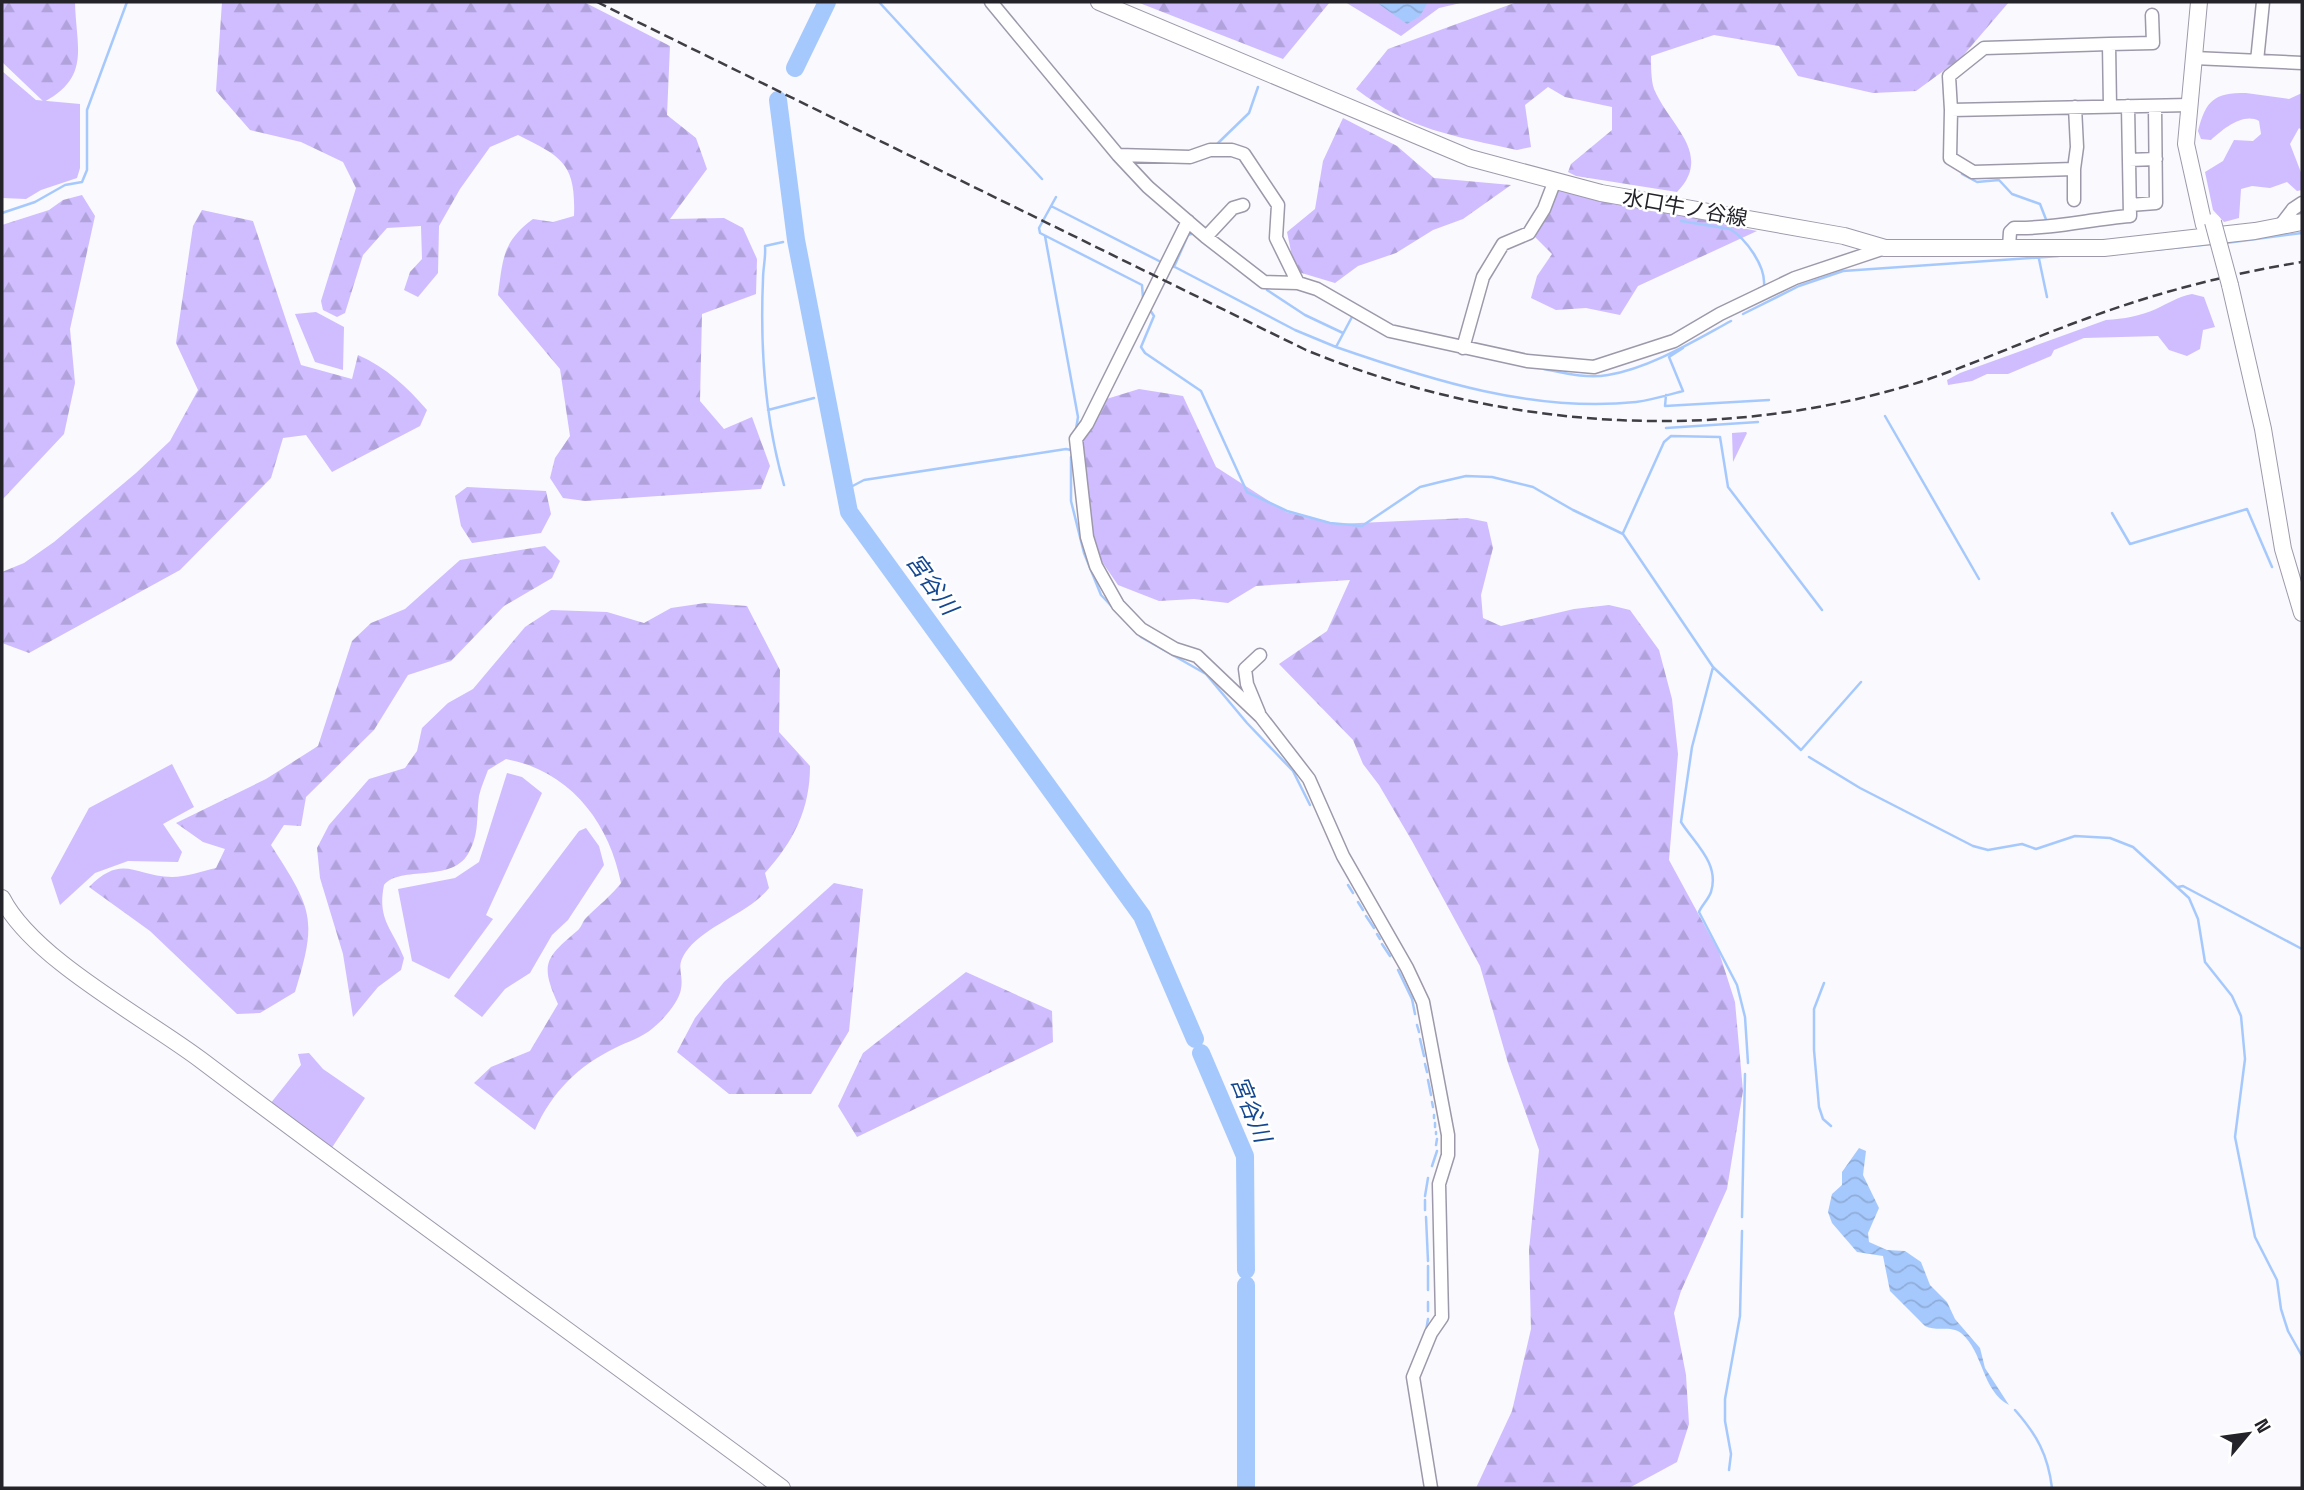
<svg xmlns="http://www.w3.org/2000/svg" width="2304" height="1490" font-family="'Space Grotesk','Noto Sans JP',sans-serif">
<defs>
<pattern id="forest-firs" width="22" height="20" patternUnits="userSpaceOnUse" patternTransform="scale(1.75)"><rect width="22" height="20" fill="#cfbdff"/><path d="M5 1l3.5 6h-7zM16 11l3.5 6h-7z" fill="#b2a2db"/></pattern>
<pattern id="water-waves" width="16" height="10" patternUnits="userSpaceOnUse" patternTransform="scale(1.75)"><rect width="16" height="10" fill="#a6c9fd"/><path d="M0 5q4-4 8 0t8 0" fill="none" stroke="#8facd9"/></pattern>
</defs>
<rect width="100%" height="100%" fill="#faf9fd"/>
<path fill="#cfbdff" d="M1345 2H1465L1439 8 1401 36Z
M2 71 36 100 80 104V168L77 178 41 190 26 199 2 198Z
M2246 93 2289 99 2302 93V130L2299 128 2290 144 2302 175V190L2297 191 2287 182 2270 188 2252 186 2241 189 2239 218 2224 222 2213 210 2205 172 2223 161 2234 140 2253 141 2261 134 2259 121C2243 112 2222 130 2211 140L2201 139 2198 131C2206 100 2214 93 2246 93Z
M2192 294 2204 297 2215 327 2203 330 2200 349 2187 356 2169 350 2158 336 2084 338 2054 350 2051 356 2008 374H1987L1972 381 1948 385 1947 380 1960 373 2106 320C2124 319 2140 316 2156 309 2169 303 2177 297 2192 294Z
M316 312 344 327 343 370 315 362 295 314Z
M1746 432 1747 433 1733 462 1732 433Z
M172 764 194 807 163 824 182 852 178 862 128 861 95 873 60 905 51 878 89 808Z
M507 773 522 777 542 793 486 915 493 919 449 979 412 961 398 889 455 878 479 862Z
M586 828 599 846 604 865 568 920 552 935 530 973 505 989 482 1017 454 996 579 831Z
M309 1053 323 1069 365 1098 331 1149 270 1104 301 1065 298 1054Z"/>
<path fill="url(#forest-firs)" d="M2 2H75C76 48 91 76 44 102L2 62Z
M222 2H584L670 46 667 115 696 138 707 169 670 219 724 218 743 228 757 259 756 294 702 314 700 401 724 429 752 417 770 466 761 489 585 501 563 498 550 478 555 458 570 436 560 369 498 295C503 259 502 242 533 219L553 222 574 216C576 163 562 157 518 135L490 147 460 189 439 226 438 273 418 297 404 290 410 272 422 259 421 226 387 228 363 255 345 313 337 317 323 310 321 301 356 188 343 162 301 142 250 130 216 91Z
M1137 2H1330L1283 59Z
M1517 2H2009L1961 58 1916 91 1873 93 1798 76 1779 46 1714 35 1651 56C1651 66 1651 80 1654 89 1669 125 1714 154 1677 192L1576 176 1568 172 1571 164 1612 130V107L1565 97 1548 87 1525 105 1531 147 1517 150C1454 136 1409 130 1356 89L1388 49Z
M1343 118 1397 146 1434 178 1511 185 1463 219 1433 230 1396 253 1358 266 1335 283 1295 271 1287 232 1315 209 1323 161Z
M1555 189 1757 231 1638 286 1620 315 1586 308 1556 310 1531 298 1537 276 1552 254 1533 235Z
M82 195 95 216 70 329 75 383 64 434 2 500V225L49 210 63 200Z
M202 210 253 221 301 365 352 379 358 355C387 368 406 386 427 410L420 426 332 472 306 435 283 438 271 478 180 570 29 653 2 643V572L24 563 54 542 136 473 170 441 198 390 176 343 193 226Z
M1139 389 1183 396 1216 467 1286 512 1337 524 1467 518 1487 522 1493 548 1481 595 1483 618 1501 626 1574 609 1609 605 1630 610 1659 650 1672 699 1678 754 1669 860 1719 952 1735 1002 1743 1091 1727 1189 1681 1291 1674 1313 1686 1375 1689 1424 1677 1462 1629 1488H1476L1512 1411 1531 1329 1529 1250 1539 1150 1508 1063 1480 966 1412 841 1379 785 1363 764 1353 740 1279 664 1327 631 1350 580 1256 586 1228 603 1194 599 1159 601 1118 585 1094 550 1085 490 1083 442 1100 401Z
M467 487 546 491 551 514 541 533 472 543 461 526 455 496Z
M545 546 560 561 552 578 504 606 451 661 408 675 374 730 306 797 301 826 284 825 271 845C312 909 318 918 295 992L260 1013 237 1014 150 931 89 887C123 853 133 876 172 877 186 877 202 871 216 868L225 849 203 842 176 823 266 779 318 746 352 641 371 623 405 609 460 560Z
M705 603 747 606 780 670 779 732 810 766C810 809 794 841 765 873L769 888C748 914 710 923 688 949 674 967 684 971 681 989 679 1002 663 1020 653 1028 643 1037 627 1042 615 1048 578 1066 552 1092 535 1130L474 1083 491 1067 530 1051 558 1004C540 964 545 958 577 931 582 927 582 922 586 918 598 906 611 896 621 883 609 822 570 771 506 759L488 770C485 778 481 787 479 796 476 817 480 833 468 854 451 883 401 865 384 885 377 920 392 928 404 958L401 970 378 987 353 1017 343 954 320 878 317 848 329 825 369 779 405 768 417 751 422 728 448 703 473 689 525 627 551 610 607 612 644 623 671 608Z
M834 883 863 889 849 1031 811 1094H729L677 1052 695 1018 724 982Z
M966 972 1052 1011 1053 1042 857 1137 838 1106 863 1053Z"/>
<path fill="url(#water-waves)" d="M1376 2H1428L1420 16 1407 24Z
M1859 1148 1866 1151 1863 1175 1879 1208 1868 1233 1869 1242 1887 1250 1905 1251 1921 1262 1930 1285 1947 1302 1955 1319 1980 1348 1985 1368 2009 1405C1981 1390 1984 1352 1961 1333 1951 1325 1936 1332 1925 1326L1890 1291 1883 1256 1857 1252 1832 1223 1828 1212 1832 1194 1842 1185V1172Z"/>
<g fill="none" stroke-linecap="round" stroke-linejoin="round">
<path stroke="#a6c9fd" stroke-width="2.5" d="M879 2 1042 179
M1216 145 1249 113 1258 87
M1962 174 1977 182 1999 180 2012 194 2040 204 2047 222
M1056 197 1039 228 1040 233 1142 285 1143 298
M1051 206 1161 262
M2 213 35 202 65 185 82 182 87 170V110L127 2
M1681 221 1730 229C1746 239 1766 266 1764 286L1758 289
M1045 236 1078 417 1076 429
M783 242 765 246C766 257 763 268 763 279 760 348 765 419 784 485
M2226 243 2302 233
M2153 250 2212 244
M2039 259 2047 297
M1173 266 1295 330 1336 347 1353 315
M1174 267 1188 235 1194 233
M1267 290 1305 315 1343 333
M1150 310 1154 316 1141 347 1145 353 1201 391 1247 492 1287 511 1330 523 1362 526 1420 487 1440 482 1466 476 1492 477 1533 487 1573 510 1623 534 1713 667 1801 750 1861 682
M1743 314 1799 286 1843 271 2059 256
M1336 347C1431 380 1534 413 1636 402 1652 400 1668 395 1683 391L1669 357 1683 348
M1544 369C1564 373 1587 379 1608 375 1650 368 1694 341 1731 321
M1666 395 1665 406 1769 400
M768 410 814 398
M1885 416 1979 579
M1666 428 1758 422
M845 490 864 480 1066 449 1076 451 1071 457V501L1084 553 1101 595 1141 637 1206 674 1247 723 1293 771 1310 805
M2112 513 2130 544 2247 509 2272 567
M1623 533 1664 442 1671 436 1720 437 1728 487 1822 610
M1713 667 1692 747 1681 822C1694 843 1720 863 1711 892 1708 900 1702 905 1699 912L1737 985 1745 1017 1748 1063
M1809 757 1860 788 1973 846 1988 850 2022 844 2036 849 2075 836 2110 838 2133 847 2189 898 2198 919 2205 962 2232 996 2241 1016 2245 1059 2235 1137 2255 1237 2277 1280 2281 1309 2288 1331 2302 1356
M1348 885 1353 893
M2178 887 2183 886 2302 949
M1358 902 1363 910
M1366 916 1374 928
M1377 934 1380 939
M1382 944 1390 956
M1398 970 1412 999 1415 1014
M1824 983 1814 1009V1050L1819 1107 1823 1119 1831 1126
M1417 1025 1419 1032
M1420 1039 1424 1056
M1425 1064 1427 1072
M1428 1080 1431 1095
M1432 1102 1433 1107
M1434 1115V1118
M1435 1123V1127
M1436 1132V1134
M1436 1145 1437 1139
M1432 1166 1437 1151
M1425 1196 1428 1178
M1425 1200V1210
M1426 1217 1428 1261
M1742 1217 1745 1074
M1428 1266V1290
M1428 1302V1311
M1426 1331 1428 1319
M2015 1410C2037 1435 2048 1455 2052 1488
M1729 1470 1731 1454 1725 1421V1399L1740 1316 1742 1231"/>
<path stroke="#a6c9fd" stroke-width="18" d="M795 68 827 2
M778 100 796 240 849 512 1142 916 1195 1039
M1201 1053 1245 1156 1246 1270
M1246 1488V1285"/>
<g stroke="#9d99aa" stroke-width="15">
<path id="street" d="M991 2 1118 155 1148 187 1206 237 1264 282 1298 283 1317 289 1390 331 1527 361 1594 367 1674 341 1720 314 1795 278 1885 248
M2109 44 2153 43 2152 15
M2194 58 2302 63
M2257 61 2263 2
M2075 107 2077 147 2074 169 1973 172 1950 158 1951 110 2190 105
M1951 110 1949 76 1984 48 2109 44 2110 107
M1118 155 1190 157 1210 150H1232L1244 154 1278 205 1276 238 1298 283
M2129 160 2156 159
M2074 200V169
M2130 205 2156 203 2155 106
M1188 221 1087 424 1076 439 1087 537 1096 566 1118 605 1141 629 1175 649 1197 656 1261 717 1309 779 1343 856 1407 968 1423 1002 1448 1135V1155L1439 1184 1442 1317 1431 1333 1413 1377 1431 1488
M2280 226 2293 209 2302 203
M1206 237 1233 208 1243 205
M2009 247 2010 232 2014 228C2054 229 2091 219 2130 216L2128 106
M1463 348 1483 277 1503 244 1529 233 1544 209 1554 183
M1259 713 1247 684 1245 669 1260 655"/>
</g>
<g stroke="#9d99aa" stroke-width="18">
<path id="secondary" d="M1099 2 1470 158 1601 193 1844 236 1885 248H2104L2255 231 2302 222
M2199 2 2186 144 2204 225
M2230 285 2263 429 2283 549 2302 613
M2 898C33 959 144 1017 201 1060 393 1205 589 1345 782 1488"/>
</g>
<use href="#street" stroke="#fff" stroke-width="12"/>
<use href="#secondary" stroke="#fff" stroke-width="16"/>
<path stroke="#3f3e44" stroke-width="2.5" stroke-dasharray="10 5" stroke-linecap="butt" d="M597 2 1306 350C1500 430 1718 445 1920 382 1977 363 2032 338 2088 318 2158 292 2229 274 2302 262"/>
<g stroke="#9d99aa" stroke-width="18" stroke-linecap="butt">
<path id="secondary-bridge" d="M2213 222 2230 285"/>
</g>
<use href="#secondary-bridge" stroke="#fff" stroke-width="16"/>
</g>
<g text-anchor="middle" stroke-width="5" stroke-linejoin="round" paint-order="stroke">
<g font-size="21" fill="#242329" stroke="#fff">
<text transform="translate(1685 208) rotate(10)" y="7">水口牛ノ谷線</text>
</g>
<g font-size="23" font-style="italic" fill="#134790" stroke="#fff">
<text transform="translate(932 584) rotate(54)" y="8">宮谷川</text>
<text transform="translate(1251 1109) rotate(68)" y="8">宮谷川</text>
</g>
</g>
<rect width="2304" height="1490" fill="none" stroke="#242329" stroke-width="7"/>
<g transform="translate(2248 1434) rotate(61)" stroke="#ffffff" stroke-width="5" paint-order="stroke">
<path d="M0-5L12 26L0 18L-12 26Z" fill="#242329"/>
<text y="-10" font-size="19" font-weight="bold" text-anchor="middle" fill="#242329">N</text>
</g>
</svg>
